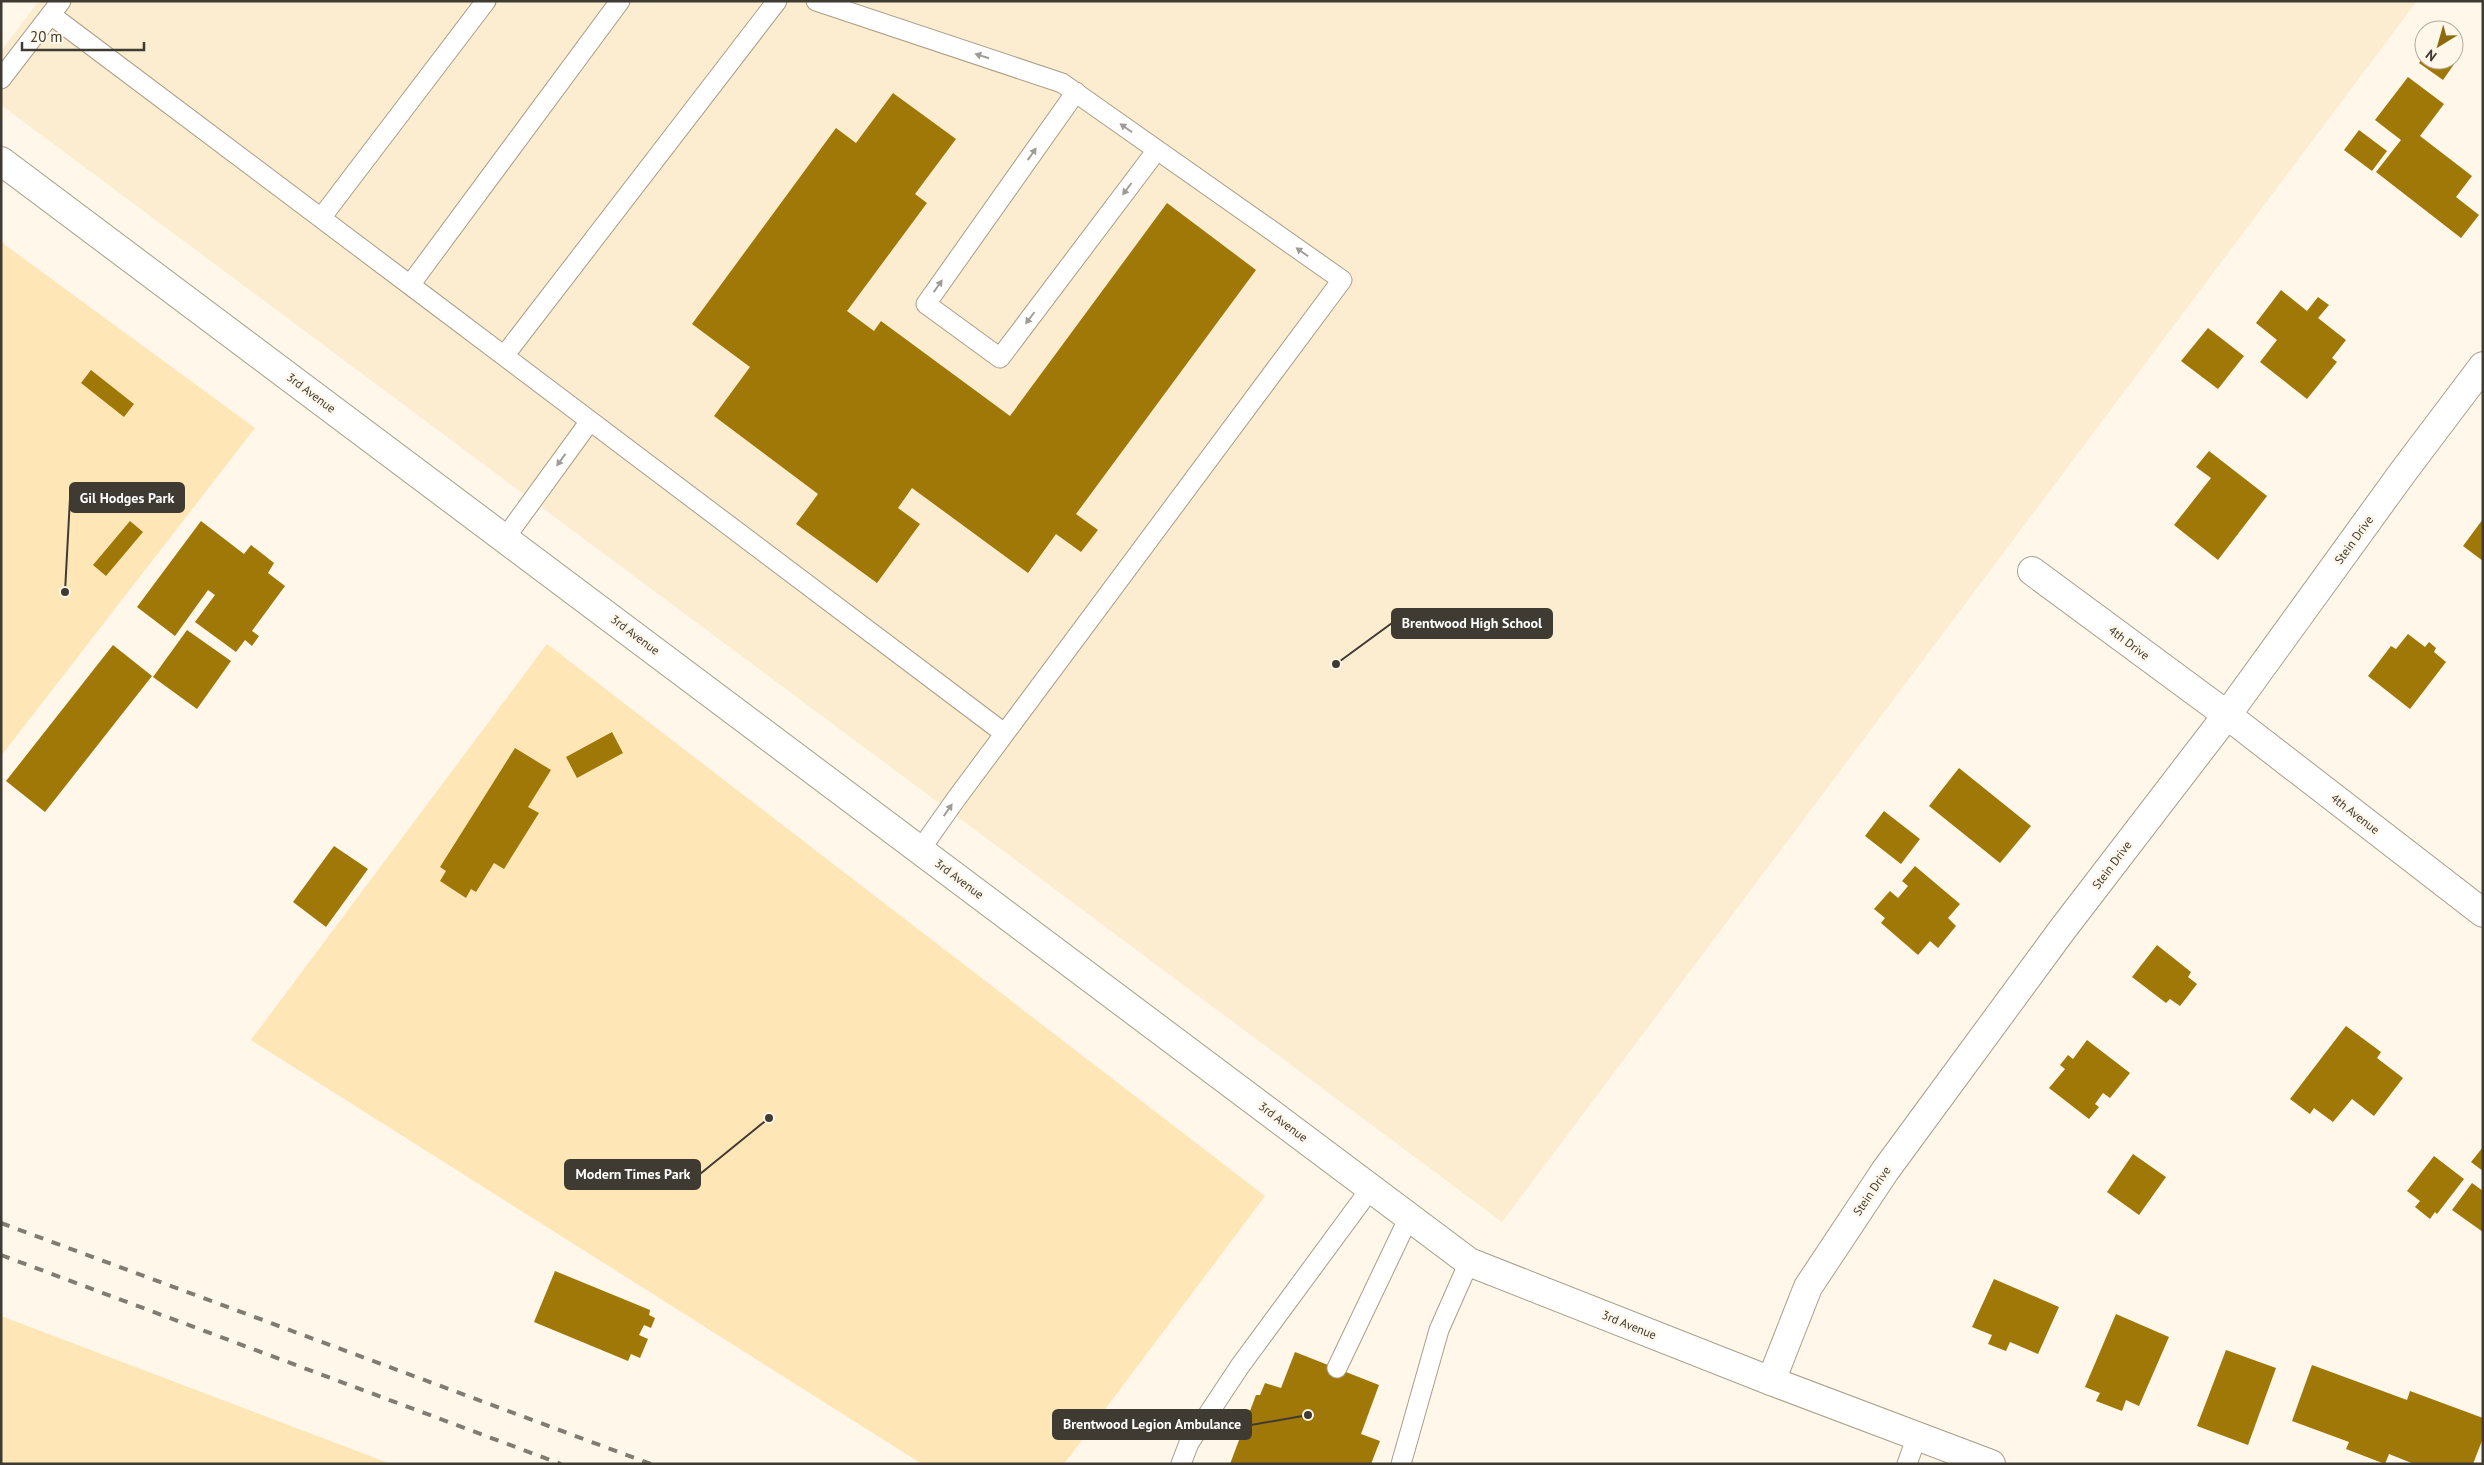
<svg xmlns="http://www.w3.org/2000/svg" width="2484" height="1465" font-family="'PT Sans',sans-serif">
<rect width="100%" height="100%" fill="#fef7ea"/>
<path fill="#fcedd0" d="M39 1H2417L1502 1222 1 105V51Z"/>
<path fill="#fee6b6" d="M1 242 255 428 1 756Z
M547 644 1265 1196 1064 1464H922L251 1040Z
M1 1316 391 1464H1Z"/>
<path fill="#a07807" d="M2424 56V60H2454V58L2457 60 2443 80 2419 63Z
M2408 77 2444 104 2420 136 2472 176 2456 197 2479 215 2461 238 2376 172 2401 140 2375 120Z
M893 93 956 139 915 194 927 203 847 311 874 331 881 321 1010 416 1167 203 1256 270 1076 514 1098 530 1081 552 1056 534 1028 573 912 488 898 508 920 524 877 583 796 524 818 494 714 416 750 367 692 324 836 128 856 143Z
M2359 130 2387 151 2372 171 2344 150Z
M2281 290 2307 311 2318 297 2329 305 2318 318 2346 340 2332 358 2337 362 2307 399 2260 362 2277 340 2256 323Z
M2208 328 2244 356 2218 389 2181 361Z
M91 370 134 404 124 417 81 383Z
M2209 451 2267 496 2218 560 2174 525 2211 478 2196 467Z
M2483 519V561L2463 546Z
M130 521 143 532 106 576 93 565Z
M201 521 244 554 251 545 274 563 268 573 285 586 252 631 259 636 252 646 245 640 236 652 195 622 215 595 208 590 175 636 137 607Z
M187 630 231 661 197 709 153 677Z
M2408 634 2425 647 2429 642 2436 648 2434 652 2446 662 2410 709 2368 676 2391 646 2396 649Z
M113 645 152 676 45 812 6 781Z
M612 732 623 753 577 778 566 757Z
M515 748 551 770 528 807 539 813 504 869 494 863 476 892 471 889 466 898 440 881 446 871 440 867Z
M1959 768 2031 826 2000 863 1929 806Z
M1884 811 1920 839 1901 864 1865 836Z
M334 846 368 869 326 927 293 902Z
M1915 866 1960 904 1948 918 1956 926 1938 948 1930 941 1918 955 1881 923 1885 918 1874 909 1890 891 1898 898 1908 886 1902 881Z
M2157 945 2191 972 2188 977 2197 984 2180 1006 2170 999 2166 1003 2132 977Z
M2346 1026 2381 1052 2377 1058 2403 1078 2374 1116 2352 1099 2333 1122 2314 1108 2310 1114 2290 1099Z
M2087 1040 2130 1073 2110 1098 2103 1093 2095 1104 2099 1107 2089 1119 2049 1088 2065 1069 2060 1065 2068 1055 2073 1059Z
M2483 1147V1171L2471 1162Z
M2133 1154 2166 1177 2139 1215 2107 1192Z
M2434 1156 2464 1179 2437 1214 2435 1212 2430 1219 2415 1207 2420 1201 2407 1191Z
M2472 1183 2483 1191V1232L2452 1210Z
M555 1271 650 1310 649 1315 655 1318 651 1328 644 1325 639 1335 648 1339 640 1358 631 1354 628 1361 534 1322Z
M1994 1279 2059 1307 2038 1354 2010 1342 2006 1351 1988 1344 1992 1335 1972 1327Z
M2116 1314 2169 1337 2139 1406 2126 1400 2122 1411 2096 1401 2100 1393 2085 1387Z
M2226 1350 2276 1368 2248 1445 2197 1426Z
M1295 1352 1379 1385 1361 1434 1380 1441 1371 1464H1230L1256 1395H1260L1265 1383 1281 1388Z
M2312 1365 2407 1400 2410 1391 2483 1418V1438L2473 1464H2414L2389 1454 2385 1464 2346 1449 2349 1442 2292 1421Z"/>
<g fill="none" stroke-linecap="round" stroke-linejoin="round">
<g stroke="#a89e89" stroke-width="21">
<path id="service" d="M620 1 410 285 1004 733
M816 1 1062 83 1342 280 956 799 920 850
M51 15 410 285
M1 79 61 1
M1076 92 926 304 1000 358 1157 150
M321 218 486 1
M504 356 777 1
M505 538 590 421
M1337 1368 1409 1217
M1181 1464 1189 1443 1240 1366 1371 1188
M1401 1464 1439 1330 1469 1262
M1907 1464 1917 1436"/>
</g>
<g stroke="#a89e89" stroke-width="30">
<path id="minor" d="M2032 571 2227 715 2483 913
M1771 1381 1808 1287 1885 1171 2062 930 2227 715 2403 472 2483 366"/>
</g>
<g stroke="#a89e89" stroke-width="30">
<path id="tertiary" d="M1 161 1469 1262 1771 1381 1991 1464"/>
</g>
<use href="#service" stroke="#fff" stroke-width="19"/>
<use href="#minor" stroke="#fff" stroke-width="28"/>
<use href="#tertiary" stroke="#fff" stroke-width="28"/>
<path stroke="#817c72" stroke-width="4" stroke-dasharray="9 9" stroke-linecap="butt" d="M1 1223 651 1464
M1 1255 561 1464"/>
</g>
<defs><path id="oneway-solid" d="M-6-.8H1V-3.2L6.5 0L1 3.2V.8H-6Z" transform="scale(1.25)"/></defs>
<g fill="#9f9c98">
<use href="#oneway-solid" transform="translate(982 56) rotate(-162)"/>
<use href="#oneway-solid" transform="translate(1126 128) rotate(-145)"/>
<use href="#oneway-solid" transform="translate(1032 154) rotate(-55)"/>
<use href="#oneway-solid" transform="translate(1127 189) rotate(127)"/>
<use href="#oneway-solid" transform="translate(1302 252) rotate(-145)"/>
<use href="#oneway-solid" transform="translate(938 286) rotate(-55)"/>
<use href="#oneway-solid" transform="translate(1030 318) rotate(127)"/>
<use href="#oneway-solid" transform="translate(561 460) rotate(126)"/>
<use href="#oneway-solid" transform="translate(948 810) rotate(-55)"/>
</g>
<g text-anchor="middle" stroke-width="5" stroke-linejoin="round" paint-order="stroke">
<g font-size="12" fill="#3f3a32" stroke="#fef7ea">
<text transform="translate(311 393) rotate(37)" y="4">3rd Avenue</text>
<text transform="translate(2354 540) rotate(-54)" y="4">Stein Drive</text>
<text transform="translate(635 635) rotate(37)" y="4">3rd Avenue</text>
<text transform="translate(2129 643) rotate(37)" y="4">4th Drive</text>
<text transform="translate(2355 814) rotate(38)" y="4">4th Avenue</text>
<text transform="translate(2112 865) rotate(-53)" y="4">Stein Drive</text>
<text transform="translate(959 879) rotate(37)" y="4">3rd Avenue</text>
<text transform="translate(1283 1122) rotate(37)" y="4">3rd Avenue</text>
<text transform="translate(1872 1191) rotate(-56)" y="4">Stein Drive</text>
<text transform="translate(1629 1325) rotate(22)" y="4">3rd Avenue</text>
</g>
</g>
<path fill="none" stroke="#3f3a32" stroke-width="2" d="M65 592L70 498M1336 664L1392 623M769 1118L700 1174M1308 1415L1251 1425"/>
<g fill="#3f3a32" stroke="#fef7ea" stroke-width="2">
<circle cx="65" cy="592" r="5"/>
<circle cx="1336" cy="664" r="5"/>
<circle cx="769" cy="1118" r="5"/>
<circle cx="1308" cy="1415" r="5"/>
</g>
<g fill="#3f3a32" stroke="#3f3a32" stroke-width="2">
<rect x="70" y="483" width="114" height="29" rx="5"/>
<rect x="1392" y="609" width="160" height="29" rx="5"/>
<rect x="565" y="1160" width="135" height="29" rx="5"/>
<rect x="1053" y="1410" width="198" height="29" rx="5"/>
</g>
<g font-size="14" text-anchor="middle" font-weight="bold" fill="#fff">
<text x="127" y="503">Gil Hodges Park</text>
<text x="1472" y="628">Brentwood High School</text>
<text x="633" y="1179">Modern Times Park</text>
<text x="1152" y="1429">Brentwood Legion Ambulance</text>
</g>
<rect width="2484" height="1465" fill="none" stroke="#3f3a32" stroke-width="5"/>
<g transform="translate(2439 45) rotate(217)"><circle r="24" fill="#fef7ea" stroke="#b2aba0"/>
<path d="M0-4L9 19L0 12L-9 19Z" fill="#8c690a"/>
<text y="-8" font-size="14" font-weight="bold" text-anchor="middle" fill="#3f3a32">N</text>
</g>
<path d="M22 42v8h122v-8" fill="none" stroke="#3f3a32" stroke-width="2.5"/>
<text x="30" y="42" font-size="15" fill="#3f3a32" stroke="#fef7ea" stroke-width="4" paint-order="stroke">20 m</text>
</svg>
